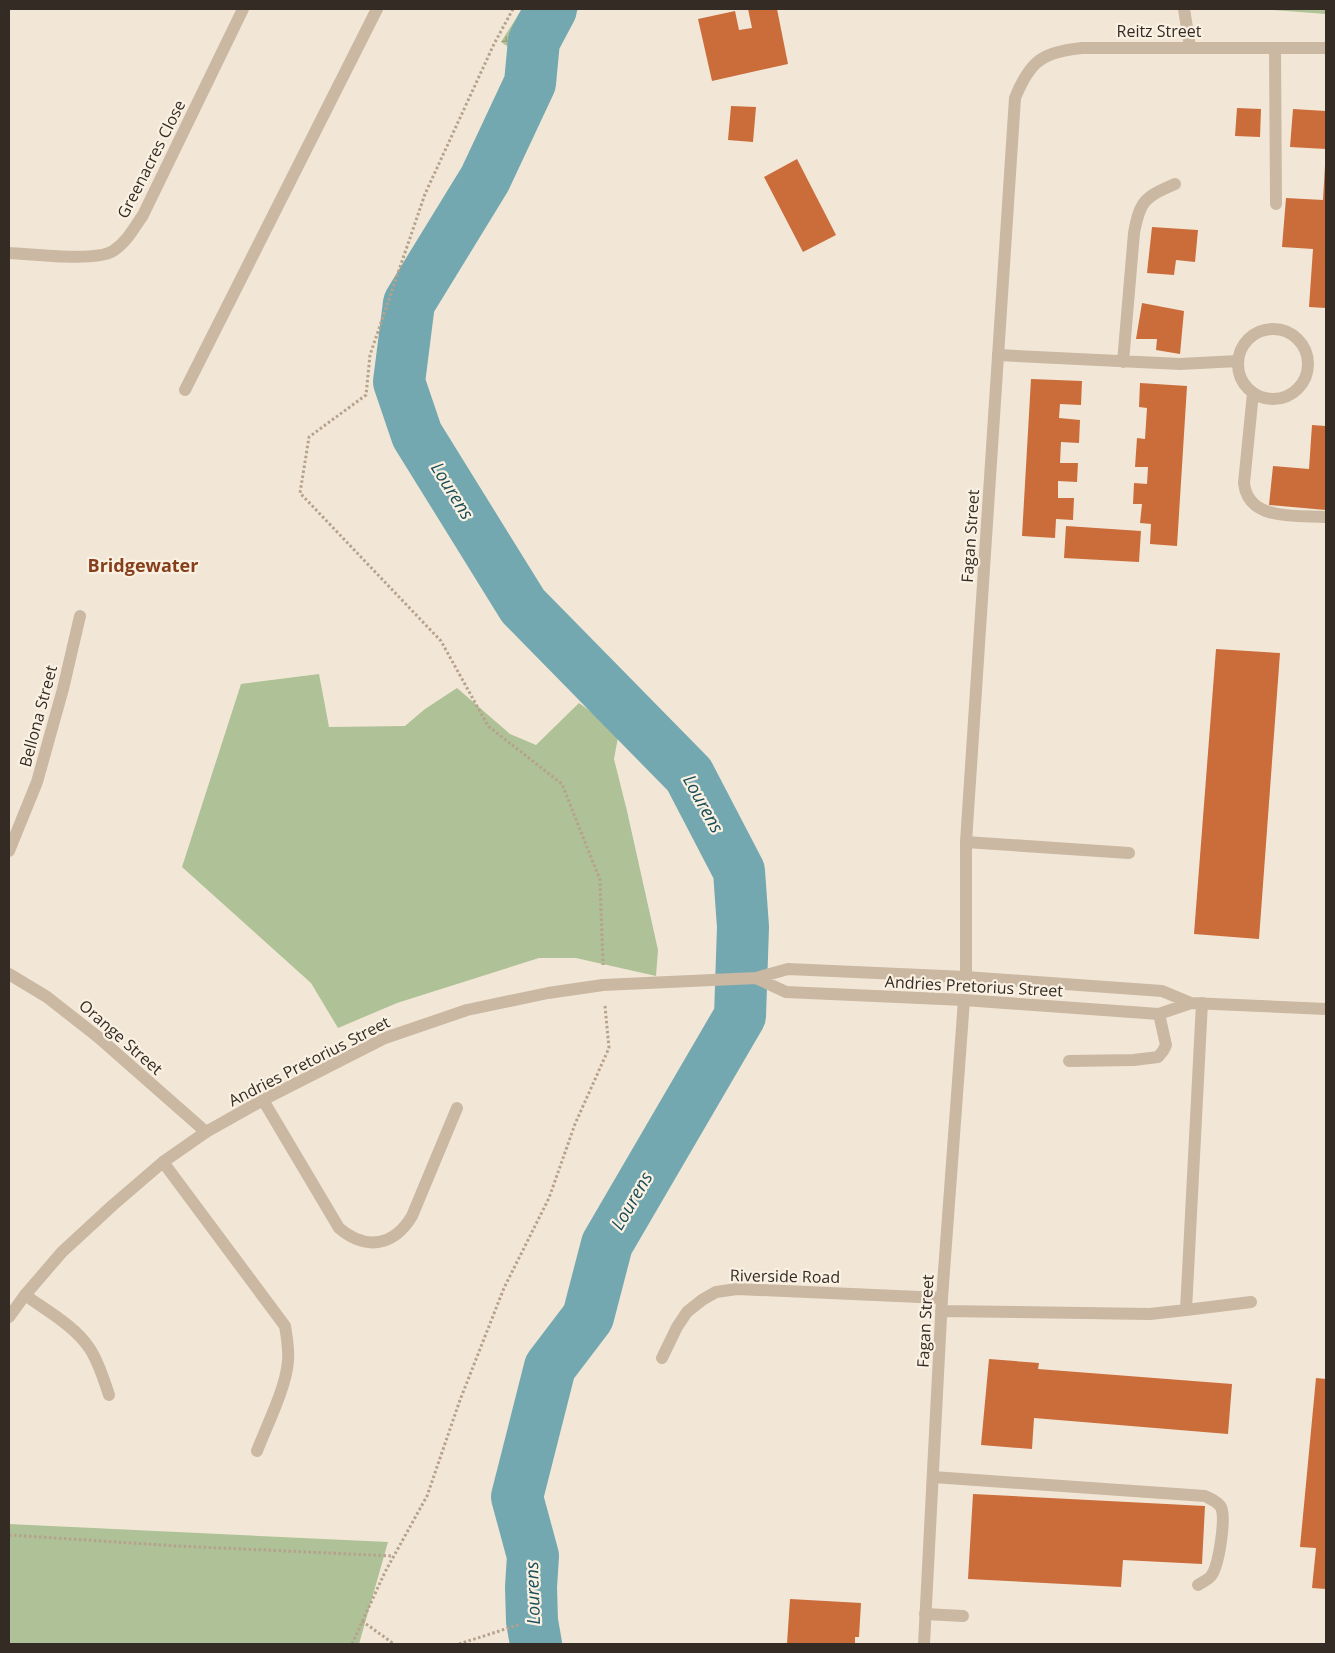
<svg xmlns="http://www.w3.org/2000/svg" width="1335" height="1653" font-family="'Open Sans',sans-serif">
<defs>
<pattern id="wetland-marsh" width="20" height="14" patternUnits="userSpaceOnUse" patternTransform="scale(1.25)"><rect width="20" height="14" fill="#afc196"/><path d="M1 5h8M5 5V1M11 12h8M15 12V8" fill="none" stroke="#8f9d7a"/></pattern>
</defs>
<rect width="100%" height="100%" fill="#f2e7d6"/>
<path fill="#afc196" d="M1273 9H1326V14L1273 10Z
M319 674 329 727 405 726 425 709 457 688 510 734 536 745 579 703 619 732 614 759 627 811 658 950 656 976 576 958H539L397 1003 338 1028 311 983 182 867 241 684Z
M9 1524 388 1542 359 1644H9Z"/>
<path fill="url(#wetland-marsh)" d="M522 9H579L567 21 546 72 501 42Z"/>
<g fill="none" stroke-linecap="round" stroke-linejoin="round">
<path stroke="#74a8b0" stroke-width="52" d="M536 1644 532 1621 531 1587 533 1556 517 1497 550 1367 588 1317 607 1244 740 1016 743 927 739 871 689 775 523 606 417 435 399 382 409 303 485 179 530 83 534 41 551 9"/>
</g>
<path fill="#cb6c3b" d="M748 9H777L788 64 712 81 698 19 735 11 739 30 752 28Z
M731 106 756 107 753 142 728 140Z
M1237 108 1261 109 1260 137 1235 136Z
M1293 109 1326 111V149L1290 147Z
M797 159 836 235 803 252 764 177Z
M1325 165H1326V308L1309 307 1313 249 1282 247 1286 198 1323 200Z
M1152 227 1198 230 1195 262 1176 260 1174 275 1147 273Z
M1142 303 1184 311 1180 354 1156 350 1157 339H1136Z
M1031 379 1082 381 1081 405 1060 404 1059 418 1080 420 1079 443 1061 442 1060 463H1078L1077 482 1058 481V498H1074L1073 520 1056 519 1055 538 1022 536Z
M1140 383 1187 386 1177 546 1150 544 1151 524 1140 523 1142 504H1133L1134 483 1147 484 1148 467H1135L1137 438 1145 439 1147 408 1139 407Z
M1312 425 1326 426V510L1269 505 1273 466 1309 469Z
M1066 526 1141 531 1139 562 1064 558Z
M1216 649 1280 653 1259 939 1194 934Z
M989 1359 1039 1363 1038 1369 1232 1384 1228 1434 1034 1418 1032 1449 981 1445Z
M1316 1378 1326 1379V1589L1312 1588 1316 1548 1300 1547Z
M973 1494 1205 1506 1202 1564 1123 1560 1121 1587 968 1579Z
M790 1599 861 1603 859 1637H855V1644H787Z"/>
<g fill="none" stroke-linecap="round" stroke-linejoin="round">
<path stroke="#b6a28c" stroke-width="3" stroke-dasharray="2.5 2.5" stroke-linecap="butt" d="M513 9 494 44 425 194 370 355 366 395 309 437 300 493 441 641 488 726 562 784 600 880 603 965
M9 1535 178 1546 393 1556
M362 1621 394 1644
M352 1644 385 1572 427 1496 460 1400 504 1288 549 1198 575 1124 609 1048 605 1006
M459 1644 521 1624"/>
<path stroke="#cab8a2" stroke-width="12" d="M1275 48 1276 204
M1238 364a35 35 0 1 1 70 0a35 35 0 1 1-70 0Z
M998 355 1180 364 1238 361
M1123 362 1134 233C1140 200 1145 197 1175 184
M1253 393 1244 483C1248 522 1298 515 1326 517
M966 842 1129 853
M1069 1061 1134 1060 1158 1057 1163 1051 1166 1045 1159 1014
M1186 1310 1251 1302
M933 1477 1205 1496C1211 1499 1217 1501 1221 1507 1226 1518 1219 1566 1211 1576 1208 1580 1202 1582 1198 1585
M925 1614 963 1616"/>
<path stroke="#cab8a2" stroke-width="12" d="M1184 9 1190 47
M9 253C32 254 96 262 113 251 127 242 134 228 143 215L243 9
M185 390 377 9
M9 851 37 782 63 689 80 616
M9 974 47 997 98 1037 206 1132
M966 977V842L1015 98C1030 61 1042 52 1082 48H1326
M263 1100 339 1228C366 1251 394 1246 412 1216L457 1108
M163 1162 285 1326C287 1338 289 1349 288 1361 286 1388 267 1425 257 1451
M25 1295C47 1311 75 1326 90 1349 99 1363 104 1380 109 1395
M941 1311 1150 1314 1186 1310 1202 1003
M662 1358 677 1327 687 1312 702 1300 716 1292 737 1289 942 1298
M924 1644 942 1298 964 1000"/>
<path stroke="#cab8a2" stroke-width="12" d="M756 978 786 992 964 1000 1159 1014 1191 1003
M9 1317 25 1295 62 1252 113 1205 163 1162 206 1132 263 1100 385 1038 467 1010 548 993 603 985 756 978 788 969 966 977 1162 991 1191 1003 1326 1009"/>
</g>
<g text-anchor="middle" stroke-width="4.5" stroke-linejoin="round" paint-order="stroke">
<g font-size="16" fill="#342b25" stroke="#faf1e3">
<text x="1159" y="37">Reitz Street</text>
<text transform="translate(151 159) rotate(-63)" y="6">Greenacres Close</text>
<text transform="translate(970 536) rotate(-86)" y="6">Fagan Street</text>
<text transform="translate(38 716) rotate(-75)" y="6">Bellona Street</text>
<text transform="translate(974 986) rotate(3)" y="6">Andries Pretorius Street</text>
<text transform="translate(121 1037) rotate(41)" y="6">Orange Street</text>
<text transform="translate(309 1061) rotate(-27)" y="6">Andries Pretorius Street</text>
<text transform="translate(785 1276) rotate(1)" y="6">Riverside Road</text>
<text transform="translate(925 1321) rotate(-87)" y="6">Fagan Street</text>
</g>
<g font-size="18" font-style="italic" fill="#194d57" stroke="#faf1e3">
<text transform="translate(452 491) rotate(58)" y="6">Lourens</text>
<text transform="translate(703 804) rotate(61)" y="6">Lourens</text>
<text transform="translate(632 1201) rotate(-60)" y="6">Lourens</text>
<text transform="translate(533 1593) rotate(-92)" y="6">Lourens</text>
</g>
<g font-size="18" font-weight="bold" fill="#863f1b" stroke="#faf1e3">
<text x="143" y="572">Bridgewater</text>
</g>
</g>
<rect width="1335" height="1653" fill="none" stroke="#342b25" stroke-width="20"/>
</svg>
